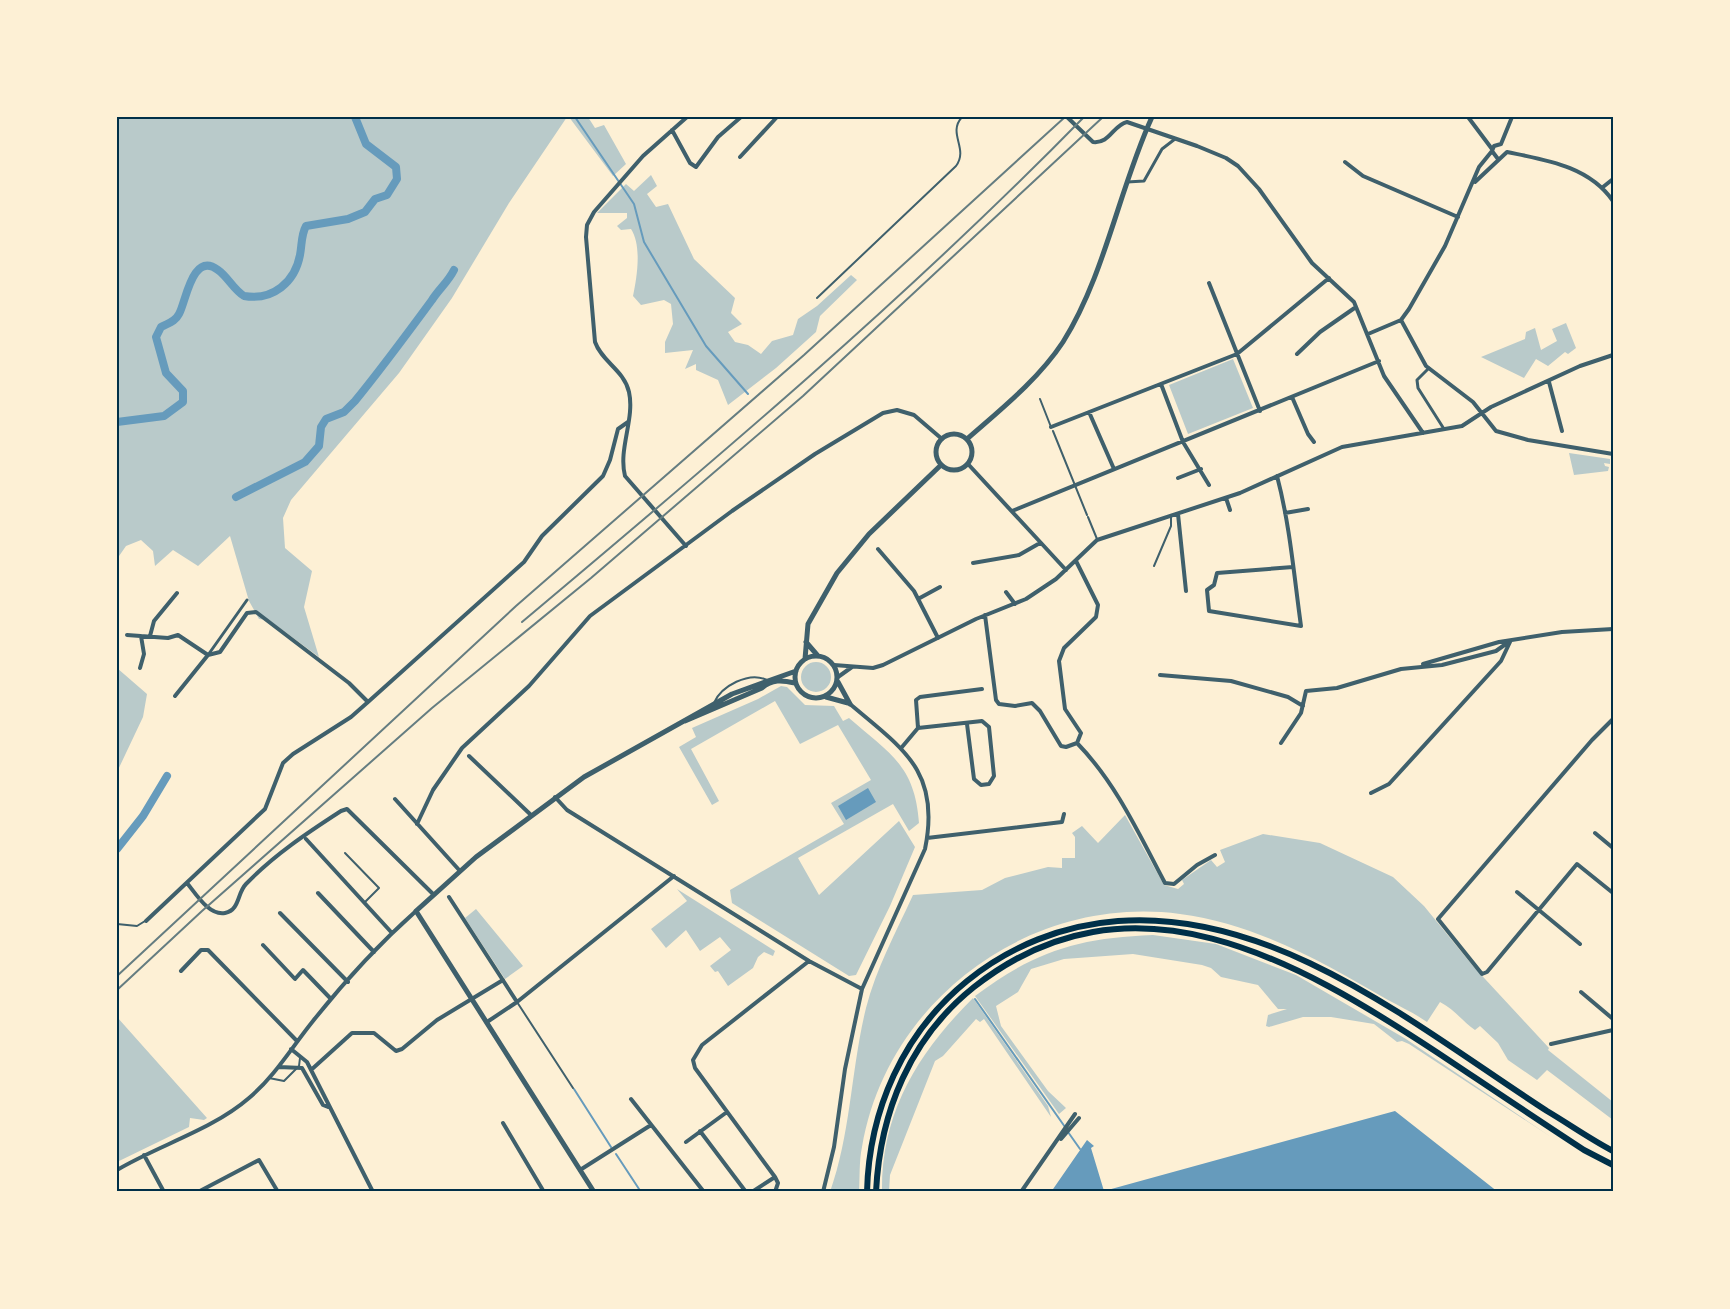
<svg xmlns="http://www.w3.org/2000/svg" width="1730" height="1309" font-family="'Varela Round',sans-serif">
<rect width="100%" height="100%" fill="#fdf0d5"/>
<path fill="#b9caca" d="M117 117H567L509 203 452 298 399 373 291 500 283 518 285 548 312 571 304 607 319 657 269 620 259 619 249 601 230 536 198 566 173 550 155 566 153 551 141 540 126 546 117 559Z
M569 117H588L595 128 604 125 626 164 613 176Z
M651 175 657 186 647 194 656 207 668 204 694 259 735 298 731 313 742 324 728 332 735 342 748 345 761 354 772 341 793 335 798 319 817 306 851 275 857 280 820 316 816 332 776 368 728 405 718 380 696 370V364L685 369 693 350 665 353V342L673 324 671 304 664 300 641 305 633 296C637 277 642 246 631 229L621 230 617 226 627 218V213H597L626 184 634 191Z
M1566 323 1576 348 1568 354 1565 352 1548 366 1536 359 1524 378 1481 357 1525 339 1526 332 1535 328 1541 350 1557 341 1552 329Z
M1233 359 1253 408 1188 434 1169 385Z
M1569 453 1610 459V464L1604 463 1605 466 1609 467 1608 471 1574 475Z
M801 677a15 15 0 1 1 30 0a15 15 0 1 1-30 0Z
M117 668 147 694 143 717 117 772Z
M781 686 787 687 805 705 834 706 843 721 849 718C889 753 915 765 919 823L909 831 893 804 798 858 819 895 899 821 915 847 890 906 856 975 849 976 732 903 730 890 844 824 831 803 871 780 838 725 800 744 775 701 691 749 719 801 712 805 679 747 696 737 692 728 758 699Z
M1125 815 1164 885 1178 889 1184 884 1182 880 1211 860 1217 867 1225 862 1220 850 1263 834 1320 843 1393 877 1424 906 1473 966 1549 1048 1548 1050 1613 1102V1120L1547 1070 1537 1080 1508 1060 1498 1043 1480 1026 1475 1030C1462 1021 1454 1009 1440 1002L1427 1022C1414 1013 1401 1007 1388 1000 1323 962 1256 924 1180 914 1031 894 887 999 862 1147 859 1161 860 1177 859 1192H830C851 1133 851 1069 866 1008 876 969 896 932 913 895L982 890 1005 878 1048 867 1062 868V858H1075V837L1072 833 1082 826 1098 843Z
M677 889 775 951 773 956 764 952 758 957 753 968 728 986 718 971 715 972 710 966 731 950 720 937 700 951 686 930 666 948 651 929 687 901Z
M476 909 523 966 505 979 465 918Z
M1153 935 1216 944 1296 975 1406 1039 1551 1137 1409 1044 1402 1041 1397 1042 1374 1024 1331 1017H1303L1269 1027 1266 1026 1268 1015 1287 1009H1278L1258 985 1221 977 1211 968 1202 965 1133 954 1064 959 1031 969 1018 992 996 1006 1001 1026 1048 1091 1066 1108 1059 1114 975 996C1035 951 1078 938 1153 935Z
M973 998 1048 1106 1051 1117 984 1019 980 1022 976 1019 943 1056 935 1061 890 1175 889 1192H882C881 1112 918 1053 973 998Z
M117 1017 207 1118 204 1120 190 1118 189 1127 117 1162Z"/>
<path fill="#669bbc" d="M868 788 876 802 846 820 838 806Z
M1395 1111 1498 1192H1051L1087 1140 1094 1146 1091 1148 1104 1191Z"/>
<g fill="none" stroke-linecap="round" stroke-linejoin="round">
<path stroke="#669bbc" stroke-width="2" d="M575 117 634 204 644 242 706 346 748 394
M975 999 1065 1127
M574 1089 611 1147
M1068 1132 1080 1149
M616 1154 641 1192"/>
<path stroke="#669bbc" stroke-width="8" d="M117 422 164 416 183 402V391L166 373 156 337 161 327C168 323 175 322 179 314 186 302 192 251 218 270 228 277 233 289 244 296 273 301 295 282 300 255 302 245 301 235 306 226L348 219 365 212 375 199 387 195 397 179 396 167 366 144 355 117
M236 497 305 462 319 446 321 427 326 419 344 412 355 401C382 368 407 334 432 300 439 289 448 282 454 270
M117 849 143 816 167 776"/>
<path stroke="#3f606c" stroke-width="2" d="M817 298 956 166C969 148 947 134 962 117
M1040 399 1051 427
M1053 431 1087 515
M1088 517 1097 539
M1154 566 1171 526V516
M714 703C721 686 749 671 767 680
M345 853 379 888 364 903
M117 924 137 926 145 921
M517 1002 573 1088
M269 1078 284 1081 299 1066 300 1058"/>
<path stroke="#3f606c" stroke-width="3" d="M1127 182 1144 181 1162 149 1175 139
M1429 368 1417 380 1418 388 1444 429
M208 655 247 600"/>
<path stroke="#3f606c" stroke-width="4" d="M1067 117 1093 142C1110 144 1113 125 1127 122L1197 146 1226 158 1238 166 1259 189 1312 263 1354 302 1384 376 1423 433
M1468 117 1492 149
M672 130 690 163 696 167 718 137 741 117
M1501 144 1512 117
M1507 152C1546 160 1589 166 1613 201
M740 157 777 117
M1498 159 1492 151 1494 146 1501 144
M1345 162 1363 176 1458 217
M1475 182 1507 152
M1603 187 1613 179
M1209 283 1260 411
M1401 320 1426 366 1473 402 1496 431 1528 440 1613 454
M1368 334 1401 320 1409 309 1445 246 1479 167 1492 151
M1297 354 1320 332 1356 307
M1549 382 1562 431
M1161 384 1183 442 1209 485
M1292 397 1308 434 1314 442
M1089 412 1114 469
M1051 427 1237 354 1329 278
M968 464 1066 570
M1277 476C1290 525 1294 576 1301 626L1209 611 1207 590 1214 585 1217 573 1293 567
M1178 478 1201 469
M1226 498 1230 510
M1012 511 1379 361
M1285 513 1308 509
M1178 514 1186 591
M686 546 625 476C618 449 635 419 629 392 624 370 602 362 595 342L586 237 587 225 594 212 643 156 687 117
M878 549 914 591 938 638
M1076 561 1098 605 1096 617 1064 648 1059 661 1065 709 1081 733 1077 743C1116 783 1139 834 1165 883L1174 884 1197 865 1215 855
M973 563 1019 555 1040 543
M1006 592 1015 604
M918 599 940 587
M985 615 996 700 999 704 1015 706 1032 703 1040 711 1061 746 1066 747 1077 743
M127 635 168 638 178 635 208 655
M150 636 154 621 177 593
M1423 664 1499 642 1562 632 1613 629
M834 665 873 668 883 665 976 619 1026 599 1056 579 1097 540 1240 493 1342 447 1462 426 1491 407 1580 366 1613 355
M140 668 144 654 141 636
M1160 675 1231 681 1288 697 1303 706
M838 677 852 667
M175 696 208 655
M368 702 524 562 542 536 603 476 610 460 618 429 628 422
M1613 719 1592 740 1438 919 1482 974 1487 972 1577 864 1613 893
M918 728 916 700 920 697 982 689
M1281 743 1301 713 1306 691 1337 688 1401 669 1442 665 1496 651 1510 641
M902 747 918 728 982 721 989 727 994 776 989 784 981 785 974 779 967 724
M469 756 531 815
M1371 793 1389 784 1501 661 1510 642
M555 797 567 810 809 961 862 989
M395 799 460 871
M417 824 433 790 462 748 529 686 590 616 732 511 815 454 883 413 897 410 914 415 942 439
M1595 833 1613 848
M927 838 1062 822 1064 814
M306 839 392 933
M187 883C196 894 209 916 225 913 240 910 237 893 246 884 274 855 307 833 341 811L347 809 433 894
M1517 892 1580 944
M318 893 374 952
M449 897 517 1002
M280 913 348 982
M146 921 265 809 283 763 293 754 351 717 368 702 349 683 256 612 247 613 220 652 208 655
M263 945 295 979 303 970 331 999
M181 971 201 950H208L297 1041
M1581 992 1613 1019
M487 1022 517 1002 674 876
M1551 1044 1613 1030
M291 1049 307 1062 373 1192
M279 1067 302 1068 323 1105 328 1107
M311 1070 352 1033H374L396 1051 402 1049 437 1020 503 980
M631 1099 704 1192
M503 1123 544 1192
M700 1131 746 1192
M1061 1139 1079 1118
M686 1142 727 1112
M144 1155 164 1192
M117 1170C159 1145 212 1130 249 1098 275 1076 292 1047 313 1021 344 982 379 944 416 911
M580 1170 651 1125
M198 1192 259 1160 278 1192
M752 1192 775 1177
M775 1192 778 1183 775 1177 695 1068 693 1060 702 1045 809 961
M823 1192 834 1147 845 1069 862 989 925 849C941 771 903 749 850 704
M1021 1192 1075 1114"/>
<path stroke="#3f606c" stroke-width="5" d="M936 452a18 18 0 1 1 36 0a18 18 0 1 1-36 0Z
M967 439C1000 410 1038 380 1063 342 1105 275 1119 189 1152 117
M806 642 818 656
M795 677a21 21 0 1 1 42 0a21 21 0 1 1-42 0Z
M805 659 808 624 837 573 869 534 941 465
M838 682 850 704
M826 697 848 703
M685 721 762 688C772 679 782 680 795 683
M594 1192 416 911 476 857 584 777 732 694 796 671"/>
<path stroke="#003049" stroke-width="6" d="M867 1192C869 1110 903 1033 967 981 1010 946 1063 925 1118 921 1277 909 1420 1029 1547 1111 1569 1124 1590 1139 1613 1151
M876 1192C880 1112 910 1038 974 987 1131 863 1297 960 1438 1053 1486 1085 1535 1118 1584 1150L1613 1165"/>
<path stroke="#657d81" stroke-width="2" d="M522 622C715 460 908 297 1084 117
M117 976 516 606 804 355 1065 117
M117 990 202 911 432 708 591 578 803 396 1103 117"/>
</g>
<rect width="1730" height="1309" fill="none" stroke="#fdf0d5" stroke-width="237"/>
<rect x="118" y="118" width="1494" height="1072" fill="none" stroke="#003049" stroke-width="2"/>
</svg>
